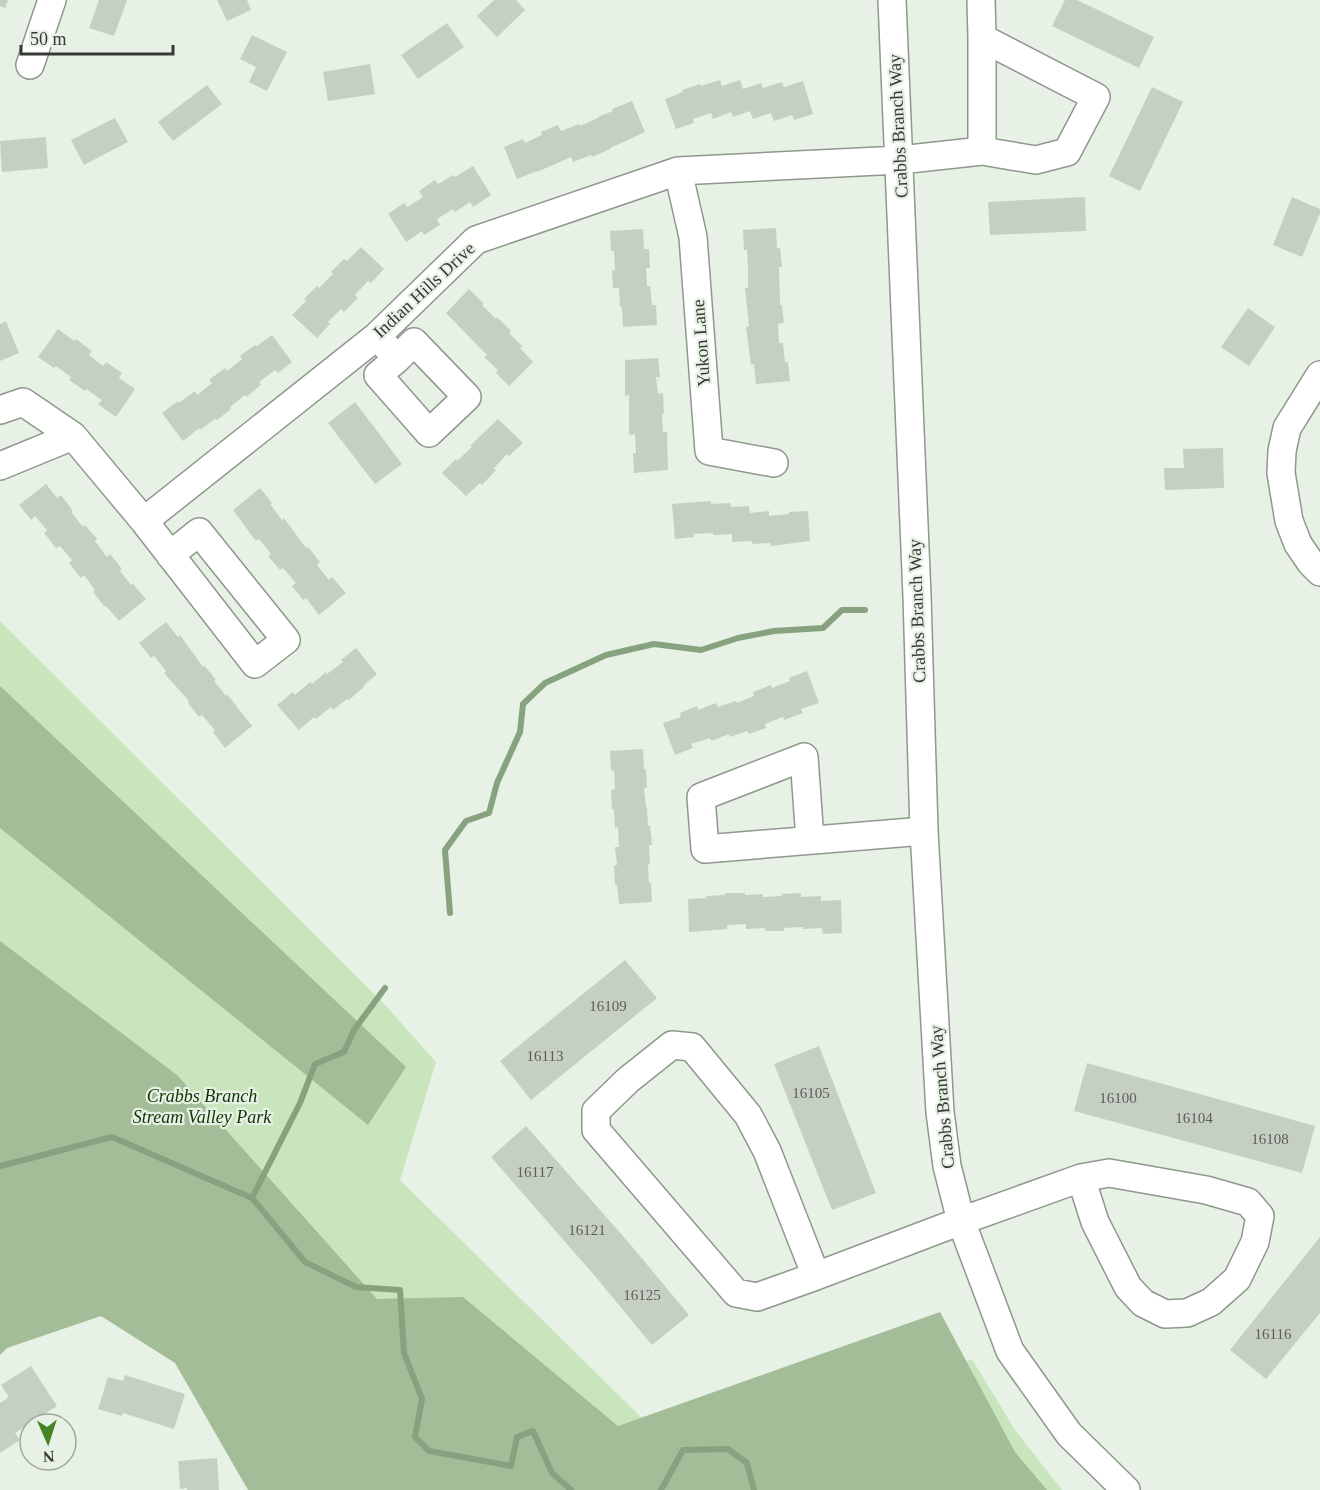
<svg xmlns="http://www.w3.org/2000/svg" width="1320" height="1490" font-family="'Times New Roman',serif">
<rect width="100%" height="100%" fill="#e8f1e5"/>
<path fill="#c9e5be" d="M0 621 386 1006 436 1062 400 1180 645 1421 846 1420 972 1359 1015 1430 1062 1490H365L133 1296 0 1324Z"/>
<path fill="#a2bd97" d="M0 686 406 1067 368 1125 0 828Z
M0 941 177 1075 377 1299 463 1297 618 1426 940 1312 1015 1452 1047 1490H248L175 1363 101 1316 7 1348 0 1355Z"/>
<g fill="none" stroke-linecap="round" stroke-linejoin="round">
<path stroke="#87a27e" stroke-width="6" d="M450 913 445 850 466 821 489 813 497 783 520 732 523 704 545 683 606 655 654 644 701 650 738 638 774 631 823 628 842 610H865
M0 1166 112 1137 252 1198 305 1262 356 1287 400 1290 404 1353 422 1399 415 1437 429 1451 511 1466 517 1437 533 1431 552 1473 571 1490
M252 1198 300 1103 315 1064 344 1052 354 1030 385 988
M661 1490 683 1450 728 1449 747 1463 754 1490"/>
</g>
<path fill="#c6cfc3" d="M0 0H8L5 8 0 6Z
M99 0H127L114 36 89 28Z
M217 0H247L251 10 227 21Z
M494 0H516L525 10 497 37 477 16Z
M1065 0H1077L1154 37 1139 68 1052 26Z
M447 23 464 47 418 79 401 55Z
M252 35 287 52 267 91 249 82 256 67 240 59Z
M370 64 375 94 328 101 323 72Z
M720 80 722 86 740 80 743 89 761 83 763 88 782 82 784 87 803 81 813 114 794 120 792 115 774 121 771 113 753 119 750 111 733 117 731 112 713 119 711 113 693 119 694 123 676 129 665 99 683 92 682 90 700 84 701 86Z
M207 85 222 104 173 141 158 122Z
M1152 87 1183 102 1140 191 1109 176Z
M632 101 645 132 610 148V149L592 157 591 155 573 162 571 157 537 172V171L517 179 504 147 523 139 525 143 542 135 541 132 558 125 561 131 579 124 580 126 598 118V117L613 111 612 109Z
M115 118 128 142 84 165 71 140Z
M46 137 48 168 2 172 0 141Z
M473 166 491 195 473 207 470 202 455 212 453 209 437 219 440 225 424 235 422 231 406 242 388 214 404 203 407 207 423 197 419 191 435 180 438 184 453 175 455 177Z
M1085 197 1086 231 990 235 988 202Z
M1292 197 1320 209V213L1302 257 1273 245Z
M776 228 777 248H780L782 267H779L780 305H782L784 323 778 324 779 343H783L785 362H788L790 381 756 384 754 364 751 365 746 327 749 326 745 288H748V270L747 250H744L743 230Z
M643 229 644 249H649L650 268H646L647 286H650L652 305H656L657 325 623 327 622 307H620L619 288H613L612 270H615L614 251H611L610 231Z
M361 247 384 269 371 283 368 281 355 295 358 298 344 312 341 309 328 322 330 324 317 338 292 315 306 301 304 299 317 286 319 288 333 274 331 272 344 259 347 261Z
M469 289 484 304 482 305 496 319 497 317 511 331 509 333 522 346 520 348 533 362 509 386 496 373 498 370 484 357 487 355 446 313Z
M1248 308 1275 327 1249 366 1221 347Z
M6 321 19 353 0 361V324Z
M58 329 74 341 76 339 92 351 89 355 103 366 106 362 122 373 119 378 135 389 116 417 98 404 102 400 86 389 85 391 69 380 71 377 56 366 54 368 38 357Z
M272 335 292 362 278 373 275 370 259 382 261 385 246 397 245 395 230 407 231 409 217 420 215 419 200 430 199 428 183 441 162 413 178 401 179 403 195 391 197 395 212 383 209 380 225 368 227 371 242 359 240 356 255 345 257 346Z
M658 358 660 377H656L658 394 663 393 664 414H662L663 432H667L668 470 634 473 633 453H636L635 434 629 435V395L625 396V360Z
M355 402 402 464 375 484 328 423Z
M498 419 523 443 509 456 507 454 494 468 496 470 482 485 480 483 466 496 442 473 456 459 457 461 472 447 470 446Z
M1223 448 1224 488 1165 490 1164 468H1184L1183 449Z
M46 484 57 498 61 495 73 511 71 512 83 527 85 525 97 539 95 541 107 557 110 554 122 569 120 571 131 585 133 584 146 599 119 621 106 606 105 607 93 592 95 590 84 575 81 578 69 563 72 560 60 546 56 548 44 533 47 530 35 516 31 520 19 505Z
M260 488 272 503 270 504 282 520 284 518 306 548 308 547 320 562 317 565 329 580 332 577 346 593 319 615 306 598 303 600 292 586 296 583 283 568 280 570 268 556 271 554 259 539 256 541 233 510Z
M711 501V504L730 503 731 507 749 506 750 513 769 511V516L789 514V512L808 511 810 541 771 546 770 543 752 544V541L732 542V534L713 535V533L694 534V537L675 539 672 504Z
M166 622 178 637 180 635 203 667 204 665 216 680 214 681 226 696 227 694 252 726 225 748 213 732 215 730 202 715 199 717 188 703 189 701 164 673 166 671 154 656 151 658 139 643Z
M356 648 377 674 363 686 364 687 349 700 347 699 333 710 331 707 316 719 314 717 299 730 277 705 293 692 295 695 310 682 312 684 326 672 327 674 343 662 341 660Z
M807 671 819 703 801 709 803 713 784 720 783 717 765 724 766 728 749 734 747 731 730 737 729 734 711 741 710 738 691 744 693 748 675 755 663 723 681 717 680 713 697 706 698 710 716 703 718 707 736 701 737 703 754 696 753 692 771 685 772 688 790 681 789 678Z
M643 749 644 769H646L647 788H644L646 807H647L648 826 650 825 652 845H649L650 864H648L649 883H651L652 902 619 904 617 885H615L614 865H617L615 847H619L618 827 615 828 614 809H612L611 790 615 789 614 770 611 771 610 751Z
M725 893H745V895L763 894V897L782 896V894L801 893V897L821 896V901L841 900 842 933 823 934 822 928 803 929V927L784 928V931H765V928L746 929V924L727 925V929L689 932 688 899 706 898V896L725 895Z
M625 960 657 998 531 1100 500 1061Z
M819 1046 876 1193 832 1210 774 1064Z
M1087 1063 1315 1126 1302 1173 1074 1111Z
M526 1126 630 1244 689 1315 652 1345 594 1275 491 1157Z
M1320 1237V1313L1266 1379 1230 1350Z
M31 1366 57 1406 15 1433 20 1440 0 1453V1403L9 1397 1 1385Z
M125 1375 185 1394 174 1429 123 1413 122 1416 98 1409 108 1377 123 1381Z
M217 1458 219 1490H187V1488L180 1489 178 1461Z"/>
<g fill="none" stroke-linecap="round" stroke-linejoin="round">
<g stroke="#8f988d" stroke-width="30">
<path id="minor" d="M892 0 917 596 924 831 940 1112 947 1166 961 1221 1010 1351 1069 1434 1126 1490
M30 65 52 0
M982 151V38
M678 171 693 237 709 451 774 463
M377 336 397 359 378 375 429 433 467 397 414 342 397 359
M1320 375 1287 428 1282 451 1281 473 1289 521 1298 544 1311 563 1320 572
M0 410 23 402 73 436 144 521 255 664 286 640 199 532 170 555
M0 466 73 436
M144 521 377 336 476 240 678 171 900 160 982 151 1036 160 1067 152 1096 97 982 38 981 0
M810 840 804 757 701 797 705 849 924 831
M672 1045 692 1047 748 1115 767 1151 816 1276 757 1297 736 1293 596 1130V1111L628 1080Z
M816 1276 961 1221 1081 1178 1109 1173 1206 1190 1248 1202 1260 1216 1255 1242 1237 1279 1211 1302 1187 1313 1165 1314 1143 1303 1128 1287 1095 1222 1081 1178"/>
</g>
<use href="#minor" stroke="#fff" stroke-width="27"/>
</g>
<g text-anchor="middle" stroke-width="4.5" stroke-linejoin="round" paint-order="stroke">
<g font-size="15" fill="#5a5f58">
<text x="608" y="1011">16109</text>
<text x="545" y="1061">16113</text>
<text x="811" y="1098">16105</text>
<text x="1118" y="1103">16100</text>
<text x="1194" y="1123">16104</text>
<text x="1270" y="1144">16108</text>
<text x="535" y="1177">16117</text>
<text x="587" y="1235">16121</text>
<text x="642" y="1300">16125</text>
<text x="1273" y="1339">16116</text>
</g>
<g font-size="18" fill="#363a35" stroke="#e8f1e5">
<text transform="translate(898 126) rotate(-93)" y="6">Crabbs Branch Way</text>
<text transform="translate(424 290) rotate(-43)" y="6">Indian Hills Drive</text>
<text transform="translate(701 343) rotate(-94)" y="6">Yukon Lane</text>
<text transform="translate(917 611) rotate(-92)" y="6">Crabbs Branch Way</text>
<text transform="translate(942 1097) rotate(-95)" y="6">Crabbs Branch Way</text>
</g>
<g font-size="18" font-style="italic" fill="#113500" stroke="#e8f1e5">
<text x="202" y="1102">Crabbs Branch<tspan x="202" dy="21">Stream Valley Park</tspan></text>
</g>
</g>
<g transform="translate(48 1442) rotate(177)"><circle r="28" fill="#e8f1e5" stroke="#a1a89f" stroke-width="1.5"/>
<path d="M0-4.5L10 22L0 15L-10 22Z" fill="#458526"/>
<text y="-9" font-size="16" font-weight="bold" text-anchor="middle" fill="#363a35">N</text>
</g>
<path d="M21 45v9h152v-9" fill="none" stroke="#363a35" stroke-width="3"/>
<text x="30" y="45" font-size="18" fill="#363a35" stroke="#e8f1e5" stroke-width="4.5" paint-order="stroke">50 m</text>
</svg>
